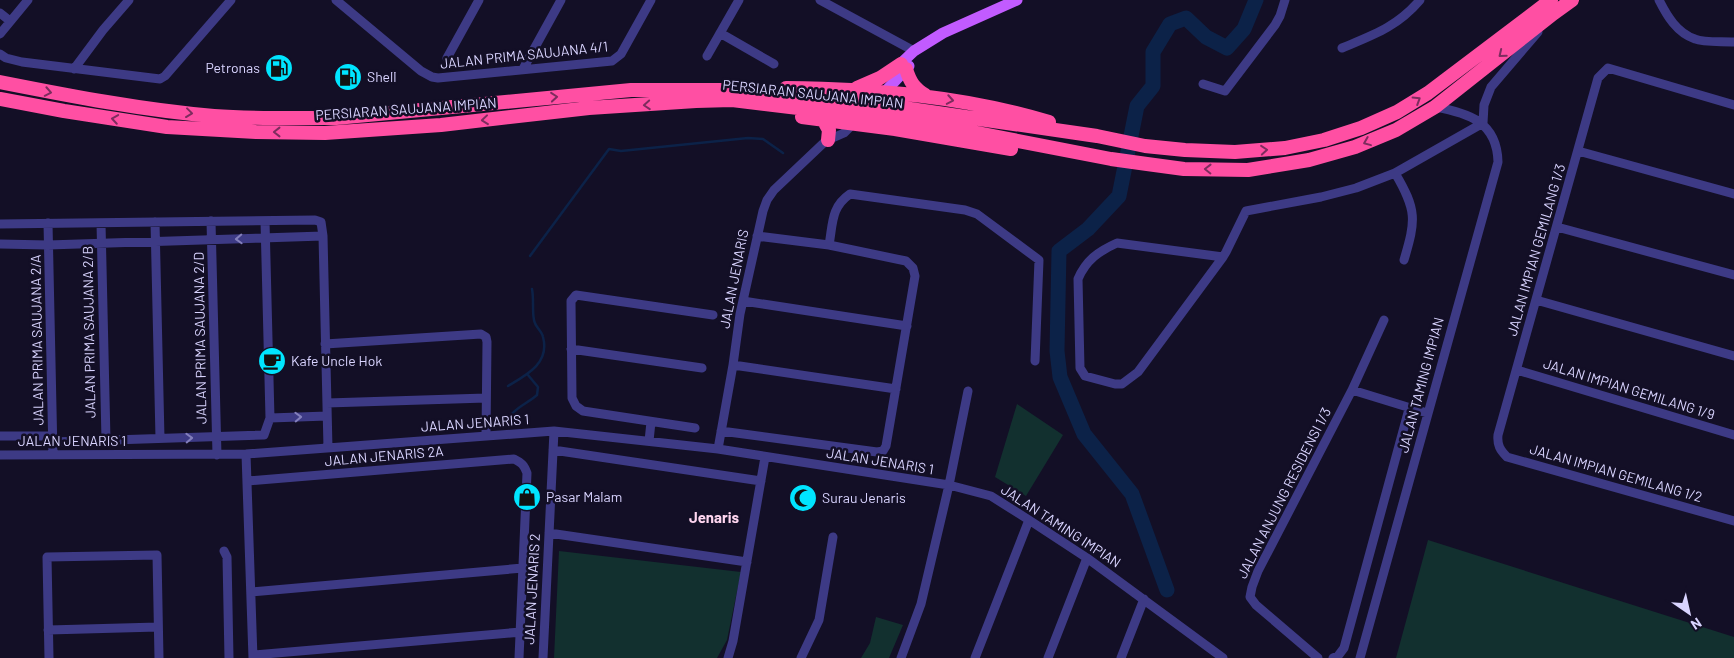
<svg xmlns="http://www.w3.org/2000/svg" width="1734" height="658" font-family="Barlow,sans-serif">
<rect width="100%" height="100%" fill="#130f26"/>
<path fill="#12302f" d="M1017 404 1063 435 1026 496 995 477Z
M1428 540 1734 637V658H1396Z
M559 551 741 572 727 640 717 658H554Z
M876 617 903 625 889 658H861L870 643Z"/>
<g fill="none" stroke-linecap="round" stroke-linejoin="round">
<path stroke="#0c2248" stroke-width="2.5" d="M530 256 609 149 621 151 748 138 763 139 783 153
M508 386C527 375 550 363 543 337 542 331 535 327 534 320 532 310 534 299 532 289
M511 415C518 406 528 403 537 395L538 387 528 375"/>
<path stroke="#0c2248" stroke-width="15" d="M1167 590 1132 494 1084 434 1060 377 1057 351 1059 251 1088 229 1119 196 1137 106 1153 86V52L1170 24 1186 18 1206 37 1227 48 1244 29 1256 0"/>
<path stroke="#3d3a85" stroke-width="9" d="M336 0 421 71 432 77 438 78 612 61 621 54 651 0
M820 0 914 51
M1659 0C1667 16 1677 33 1695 39 1704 43 1723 41 1734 42
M0 13 10 21
M720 33 774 64
M0 34 28 0
M1342 48C1373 35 1397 27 1420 0
M0 54 6 58 22 62 160 79 165 76 231 0
M707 56 739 0
M447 58 479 0
M74 69 103 30 129 0
M523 69 561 0
M1203 84 1225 91 1275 25 1280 16 1285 0
M1734 105 1608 68 1598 78 1498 435C1497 445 1500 450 1507 457L1734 521
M1483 123 1484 105 1491 87 1538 32
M828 140 844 133 853 124
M1578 151 1734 194
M1395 173C1417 210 1416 220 1404 260
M211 221 217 455
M155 222 160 438
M48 223 53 455
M101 223 106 440
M0 224 315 220 321 222 323 236 328 448
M1557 227 1734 275
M0 244 48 245 323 236
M829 245C833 223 831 207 850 194L965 210 977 214 1039 260 1035 361
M1223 257 1117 243C1099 251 1086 260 1078 279L1080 368 1085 376 1115 384H1122L1138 372 1223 257 1226 252 1246 211 1321 197 1356 188 1395 173 1483 123
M1536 300 1734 356
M743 301 907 326
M325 344 481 334 486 337 487 342 486 435
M571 349 702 368
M733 365 896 389
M1517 370 1734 435
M1352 390 1427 413
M327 403 486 398
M270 418 327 416
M695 428 583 411 576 406 572 398 571 301 576 295 713 315
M721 431 877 452 883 451 886 446 915 276 913 268 906 261 829 245 757 236
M0 436H53
M649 441 651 422
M53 442 264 435 270 418 265 221
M718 449 733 365 740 314 763 211 767 200 774 190 831 136
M553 450 761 481
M246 454 253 658
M0 455 246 454 554 431 718 449 949 485 991 496 1029 520 1087 558 1223 658
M248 481 514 459C522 463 524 465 527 473L519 658
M549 533 747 562
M224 551 227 557 229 658
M251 592 523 568
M48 630 158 627
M253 655 521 632
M49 658 47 557 157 555 159 658
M543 658 554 431
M728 658 733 641 765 457
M801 658 819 620 833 537
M901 658 921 604 949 485 968 391
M975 658 1029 520
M1048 658 1087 558
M1121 658 1144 599
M1318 658 1256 605 1250 597 1252 587 1258 571 1352 390 1384 320
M1333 658 1338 656 1344 648 1409 409
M1360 658 1498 162C1497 122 1469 113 1435 107"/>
<path stroke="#c25bff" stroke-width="11" d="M895 69 914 51 943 33 1017 0
M881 96 909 66"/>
<path stroke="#ff4fa3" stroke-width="14" d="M906 69C910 82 914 88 925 95
M0 82C71 96 142 110 214 116 254 119 295 118 336 118L631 90H720L876 104 1097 136 1145 146 1185 150 1235 152 1285 148 1324 140 1361 128 1397 112 1428 93 1551 0
M786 88C875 89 963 96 1049 122
M857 88 880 78 901 64
M0 99 64 111 167 127 256 132 325 133 441 125 589 108 696 101 732 100 931 124 1111 159 1147 164 1184 169 1248 170 1309 160 1355 147 1396 130 1435 107 1554 13 1572 0
M802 117 895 129 1011 149
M824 121 829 130 828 140"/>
</g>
<defs><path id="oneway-chevron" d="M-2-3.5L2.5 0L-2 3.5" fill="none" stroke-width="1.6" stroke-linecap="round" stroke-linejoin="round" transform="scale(1.25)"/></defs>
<g stroke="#7d2c5e">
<use href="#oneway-chevron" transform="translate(1502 54) rotate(141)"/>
<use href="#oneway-chevron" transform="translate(48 92) rotate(11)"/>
<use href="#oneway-chevron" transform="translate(554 97) rotate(-5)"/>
<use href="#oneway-chevron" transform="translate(950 100) rotate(10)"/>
<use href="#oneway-chevron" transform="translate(1417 100) rotate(-32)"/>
<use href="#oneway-chevron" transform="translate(647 105) rotate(176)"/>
<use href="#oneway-chevron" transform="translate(189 113) rotate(7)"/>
<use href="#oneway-chevron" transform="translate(115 119) rotate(-171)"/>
<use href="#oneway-chevron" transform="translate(485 120) rotate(174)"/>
<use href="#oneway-chevron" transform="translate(277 132) rotate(180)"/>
<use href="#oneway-chevron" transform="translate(1367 142) rotate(158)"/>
<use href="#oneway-chevron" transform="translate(1264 150) rotate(-5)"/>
<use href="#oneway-chevron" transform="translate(1208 169) rotate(-179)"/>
</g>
<g stroke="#837fbc">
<use href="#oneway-chevron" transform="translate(239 239) rotate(178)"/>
<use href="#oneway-chevron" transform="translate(298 417) rotate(-2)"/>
<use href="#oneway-chevron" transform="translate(189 438) rotate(-2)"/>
</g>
<defs>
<g id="fuel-disc" transform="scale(1.4375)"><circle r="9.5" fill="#00e5ff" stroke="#130f26"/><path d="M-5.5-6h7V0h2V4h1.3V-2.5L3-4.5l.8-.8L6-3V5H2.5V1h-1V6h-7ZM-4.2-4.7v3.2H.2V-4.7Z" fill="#111"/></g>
<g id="cafe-disc" transform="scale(1.4375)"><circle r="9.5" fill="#00e5ff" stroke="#130f26"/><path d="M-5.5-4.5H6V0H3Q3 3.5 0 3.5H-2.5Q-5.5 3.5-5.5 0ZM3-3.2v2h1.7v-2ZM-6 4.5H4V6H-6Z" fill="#111"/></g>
<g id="shop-disc" transform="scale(1.4375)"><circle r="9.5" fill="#00e5ff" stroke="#130f26"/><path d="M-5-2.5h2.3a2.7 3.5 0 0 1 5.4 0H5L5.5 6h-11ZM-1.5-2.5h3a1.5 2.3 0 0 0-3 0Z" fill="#111"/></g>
<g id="mosque-disc" transform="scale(1.4375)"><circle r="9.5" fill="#00e5ff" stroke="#130f26"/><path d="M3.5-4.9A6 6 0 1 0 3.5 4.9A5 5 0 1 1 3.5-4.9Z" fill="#111"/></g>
</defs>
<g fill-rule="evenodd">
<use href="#fuel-disc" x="279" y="68"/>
<use href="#fuel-disc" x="348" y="77"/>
<use href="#cafe-disc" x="272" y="361"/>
<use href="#shop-disc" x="527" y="497"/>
<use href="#mosque-disc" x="803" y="498"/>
</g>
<g text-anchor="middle" stroke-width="5" stroke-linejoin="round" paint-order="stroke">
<g font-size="14" fill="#d9d4ff" stroke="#130f26">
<text transform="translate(524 55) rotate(-6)" y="5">JALAN PRIMA SAUJANA 4/1</text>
<text transform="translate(813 94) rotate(6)" y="5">PERSIARAN SAUJANA IMPIAN</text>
<text transform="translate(406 109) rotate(-4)" y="5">PERSIARAN SAUJANA IMPIAN</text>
<text transform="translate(1536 250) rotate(-74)" y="5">JALAN IMPIAN GEMILANG 1/3</text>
<text transform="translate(734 279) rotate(-79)" y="5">JALAN JENARIS</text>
<text transform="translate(89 332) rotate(-91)" y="5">JALAN PRIMA SAUJANA 2/B</text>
<text transform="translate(200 338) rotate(-91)" y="5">JALAN PRIMA SAUJANA 2/D</text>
<text transform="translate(37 340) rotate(-91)" y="5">JALAN PRIMA SAUJANA 2/A</text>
<text transform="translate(1421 385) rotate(-75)" y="5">JALAN TAMING IMPIAN</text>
<text transform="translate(1629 389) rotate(17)" y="5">JALAN IMPIAN GEMILANG 1/9</text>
<text transform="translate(475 423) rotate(-4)" y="5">JALAN JENARIS 1</text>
<text x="72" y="446">JALAN JENARIS 1</text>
<text transform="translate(384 456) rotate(-5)" y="5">JALAN JENARIS 2A</text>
<text transform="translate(880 461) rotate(9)" y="5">JALAN JENARIS 1</text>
<text transform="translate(1616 473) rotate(16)" y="5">JALAN IMPIAN GEMILANG 1/2</text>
<text transform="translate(1284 493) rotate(-63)" y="5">JALAN ANJUNG RESIDENSI 1/3</text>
<text transform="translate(1061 526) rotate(33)" y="5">JALAN TAMING IMPIAN</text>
<text transform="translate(532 589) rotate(-87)" y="5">JALAN JENARIS 2</text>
</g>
<g font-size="14" fill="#d9d4ff" stroke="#130f26" text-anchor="start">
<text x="260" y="73" text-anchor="end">Petronas</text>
<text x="367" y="82">Shell</text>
<text x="291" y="366">Kafe Uncle Hok</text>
<text x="546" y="502">Pasar Malam</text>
<text x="822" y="503">Surau Jenaris</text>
</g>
<g font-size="15" font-weight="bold" fill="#ffd6f0" stroke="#130f26">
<text x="714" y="523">Jenaris</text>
</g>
</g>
<g transform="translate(1689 613) rotate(146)" stroke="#130f26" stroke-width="4" paint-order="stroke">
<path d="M0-4L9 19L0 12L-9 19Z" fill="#d9d4ff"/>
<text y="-8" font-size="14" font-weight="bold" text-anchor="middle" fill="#d9d4ff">N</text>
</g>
</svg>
